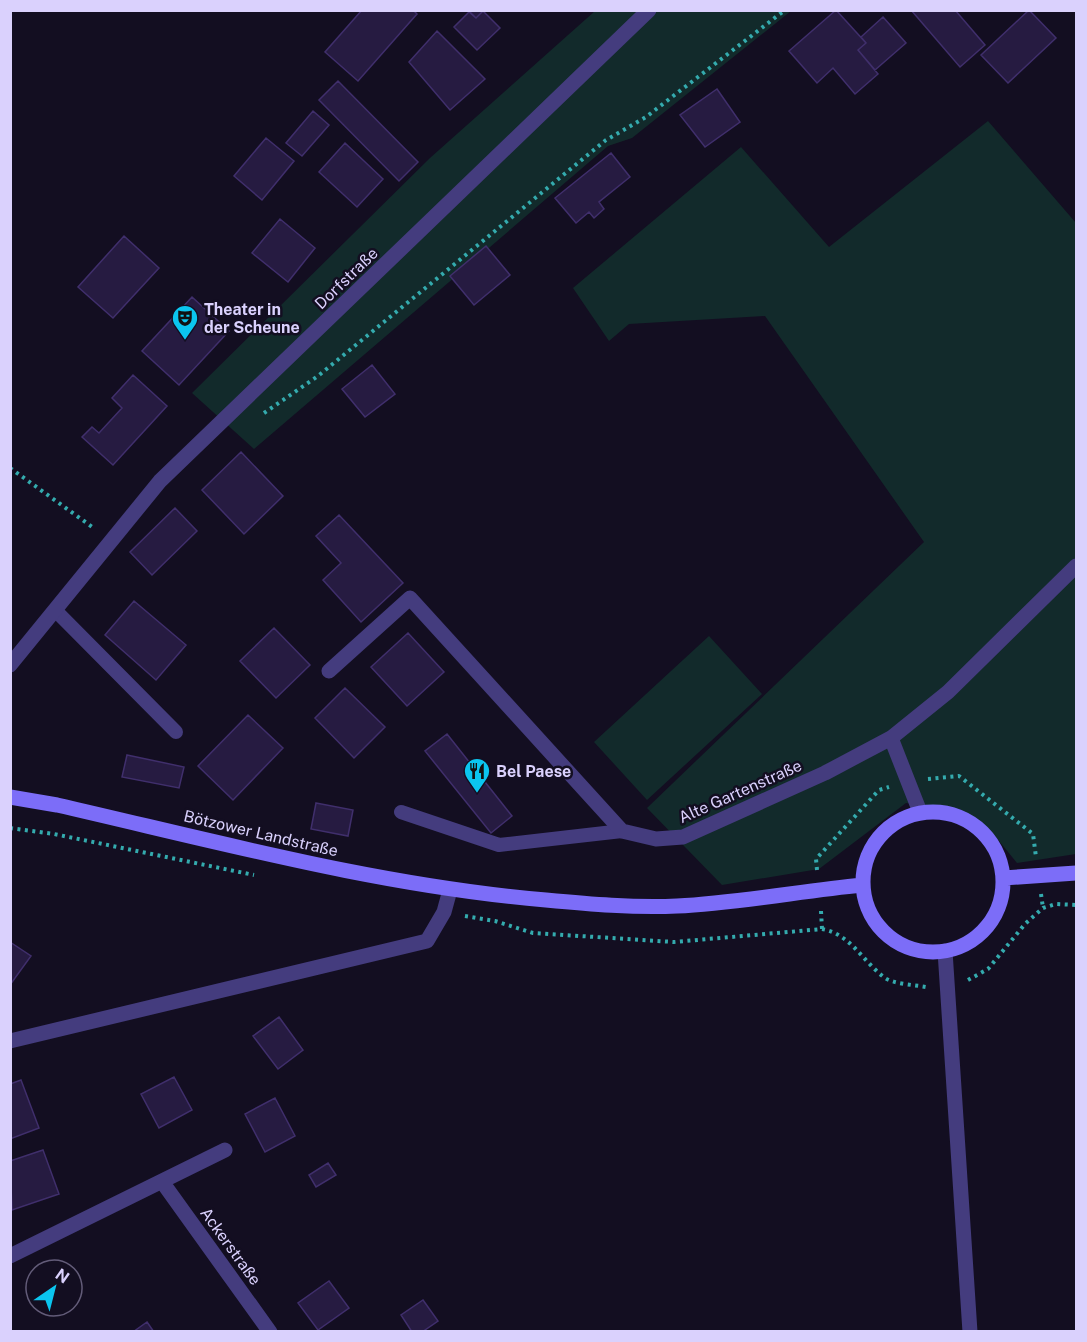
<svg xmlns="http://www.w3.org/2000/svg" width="1087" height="1342" font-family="'Public Sans',sans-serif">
<rect width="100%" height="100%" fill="#130e21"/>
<path fill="#122a2b" d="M595 11H791L632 138 608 146 254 449 192 393 430 158Z
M988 121 1076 223V854L1017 863 995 836 961 810 906 803 819 869 722 885 647 808 924 542 765 316 629 324 609 341 573 288 741 147 829 247Z
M709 636 762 694 647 800 594 742Z"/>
<path fill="#261b41" stroke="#402f6c" stroke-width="1.5" d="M362 10H413L417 14 358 81 325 52Z
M468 10H484L476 18Z
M836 10 866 43 858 50 878 74 855 94 833 68 817 83 789 51Z
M911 10H955L985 45 960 67Z
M1029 10 1056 38 1008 83 981 55Z
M483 11 500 28 477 50 454 27 469 12 476 18Z
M883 17 906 43 875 70 858 50 866 43 861 37Z
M437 31 485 79 450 110 409 62Z
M338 81 418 162 399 181 319 100Z
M717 89 740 122 705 147 680 115Z
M313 111 329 125 302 156 286 143Z
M266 138 294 161 262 200 234 176Z
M345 143 383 179 357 207 319 172Z
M611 153 630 177 599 202 604 209 594 218 589 212 576 223 555 198Z
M280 219 315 248 288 282 252 253Z
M124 236 159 268 113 318 78 287Z
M486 246 510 275 474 305 450 276Z
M192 297 229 331 179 385 142 351Z
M372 365 395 394 365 417 342 389Z
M133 375 167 406 113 465 82 437 92 427 99 433 122 408 112 398Z
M241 452 283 496 244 534 202 490Z
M175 508 197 531 152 575 130 552Z
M339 515 403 583 361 622 323 580 341 563 316 536Z
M134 601 186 645 156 680 105 635Z
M274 628 310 665 276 698 240 661Z
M408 633 444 672 407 706 371 667Z
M345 688 385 727 354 758 315 718Z
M248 715 283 748 233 800 198 766Z
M447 734 512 816 491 833 425 751Z
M127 755 184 767 179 788 122 777Z
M316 803 353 810 348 836 311 829Z
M10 942 31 956 10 985Z
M279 1017 303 1050 278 1069 253 1036Z
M174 1077 192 1110 159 1128 141 1094Z
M21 1080 39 1128 10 1139V1084Z
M275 1098 295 1136 265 1152 245 1114Z
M43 1150 59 1194 12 1210 10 1161Z
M328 1163 336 1175 316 1187 309 1175Z
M329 1281 349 1308 318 1330 298 1303Z
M423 1300 438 1321 422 1332H412L401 1315Z
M147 1322 154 1332H133Z"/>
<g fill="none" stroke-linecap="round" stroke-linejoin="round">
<path stroke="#34abae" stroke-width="4" stroke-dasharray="3 4.5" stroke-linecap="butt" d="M264 413 318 376 606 140 646 117 785 10
M10 468 95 529
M928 779 959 776 1033 834 1036 857
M10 828 54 834 254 875
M817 870 816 859 879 790 889 787
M1041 894 1043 908
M821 911 822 929
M465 916 495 921 533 933 674 942 822 929C851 934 863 962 885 978 894 984 915 985 926 987
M968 980 988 969 1025 924 1043 908 1056 904 1076 905"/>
<path stroke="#443c7e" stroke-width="14" d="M55 610 176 732
M401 812 499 845 622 831"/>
<path stroke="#443c7e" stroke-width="15" d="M10 665 160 481 649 10
M329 671 410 598 622 831 656 839 683 837 825 773 891 738 948 692 1076 566
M891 738 920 812
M945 951 970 1332
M10 1041 427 941 444 912 450 890
M163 1183 270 1332
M10 1256 225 1150"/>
<path stroke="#7c6df8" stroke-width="15" d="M10 797 57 805C219 842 380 886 546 900 589 904 634 908 677 906 739 903 801 891 862 885
M863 882a70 70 0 1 1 140 0a70 70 0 1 1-140 0Z
M1003 878 1076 873"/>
</g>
<defs>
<g id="theatre-pin" transform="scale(1.35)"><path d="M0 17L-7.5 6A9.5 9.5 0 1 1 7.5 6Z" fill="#0bc5ef" stroke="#130e21"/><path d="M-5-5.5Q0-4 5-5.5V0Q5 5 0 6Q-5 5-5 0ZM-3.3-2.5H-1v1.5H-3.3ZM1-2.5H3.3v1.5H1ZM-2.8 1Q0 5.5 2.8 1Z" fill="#111"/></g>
<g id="restaurant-pin" transform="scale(1.35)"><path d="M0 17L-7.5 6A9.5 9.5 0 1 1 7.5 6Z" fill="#0bc5ef" stroke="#130e21"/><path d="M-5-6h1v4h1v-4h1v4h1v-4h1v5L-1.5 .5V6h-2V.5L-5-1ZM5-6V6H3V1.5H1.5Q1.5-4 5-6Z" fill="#111"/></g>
</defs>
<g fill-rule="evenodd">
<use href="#theatre-pin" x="185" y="318"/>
<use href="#restaurant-pin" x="477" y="771"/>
</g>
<g text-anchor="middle" stroke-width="5" stroke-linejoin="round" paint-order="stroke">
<g font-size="16" fill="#dad1fd" stroke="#130e21">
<text transform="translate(346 278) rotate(-44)" y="6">Dorfstraße</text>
<text transform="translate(740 791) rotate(-24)" y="6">Alte Gartenstraße</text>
<text transform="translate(261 833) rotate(13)" y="6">Bötzower Landstraße</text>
<text transform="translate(231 1246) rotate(54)" y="6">Ackerstraße</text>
</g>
<g font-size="16" font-weight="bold" fill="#dad1fd" stroke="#130e21" text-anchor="start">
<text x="204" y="315">Theater in<tspan x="204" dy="18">der Scheune</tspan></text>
<text x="496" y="777">Bel Paese</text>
</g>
</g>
<rect width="1087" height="1342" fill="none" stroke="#dad1fd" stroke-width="24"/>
<g transform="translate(54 1288) rotate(35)"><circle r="28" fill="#130e21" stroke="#635c79" stroke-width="1.5"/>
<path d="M0-4.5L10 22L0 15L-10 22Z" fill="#0bc5ef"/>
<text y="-9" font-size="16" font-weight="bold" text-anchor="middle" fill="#dad1fd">N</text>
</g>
</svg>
